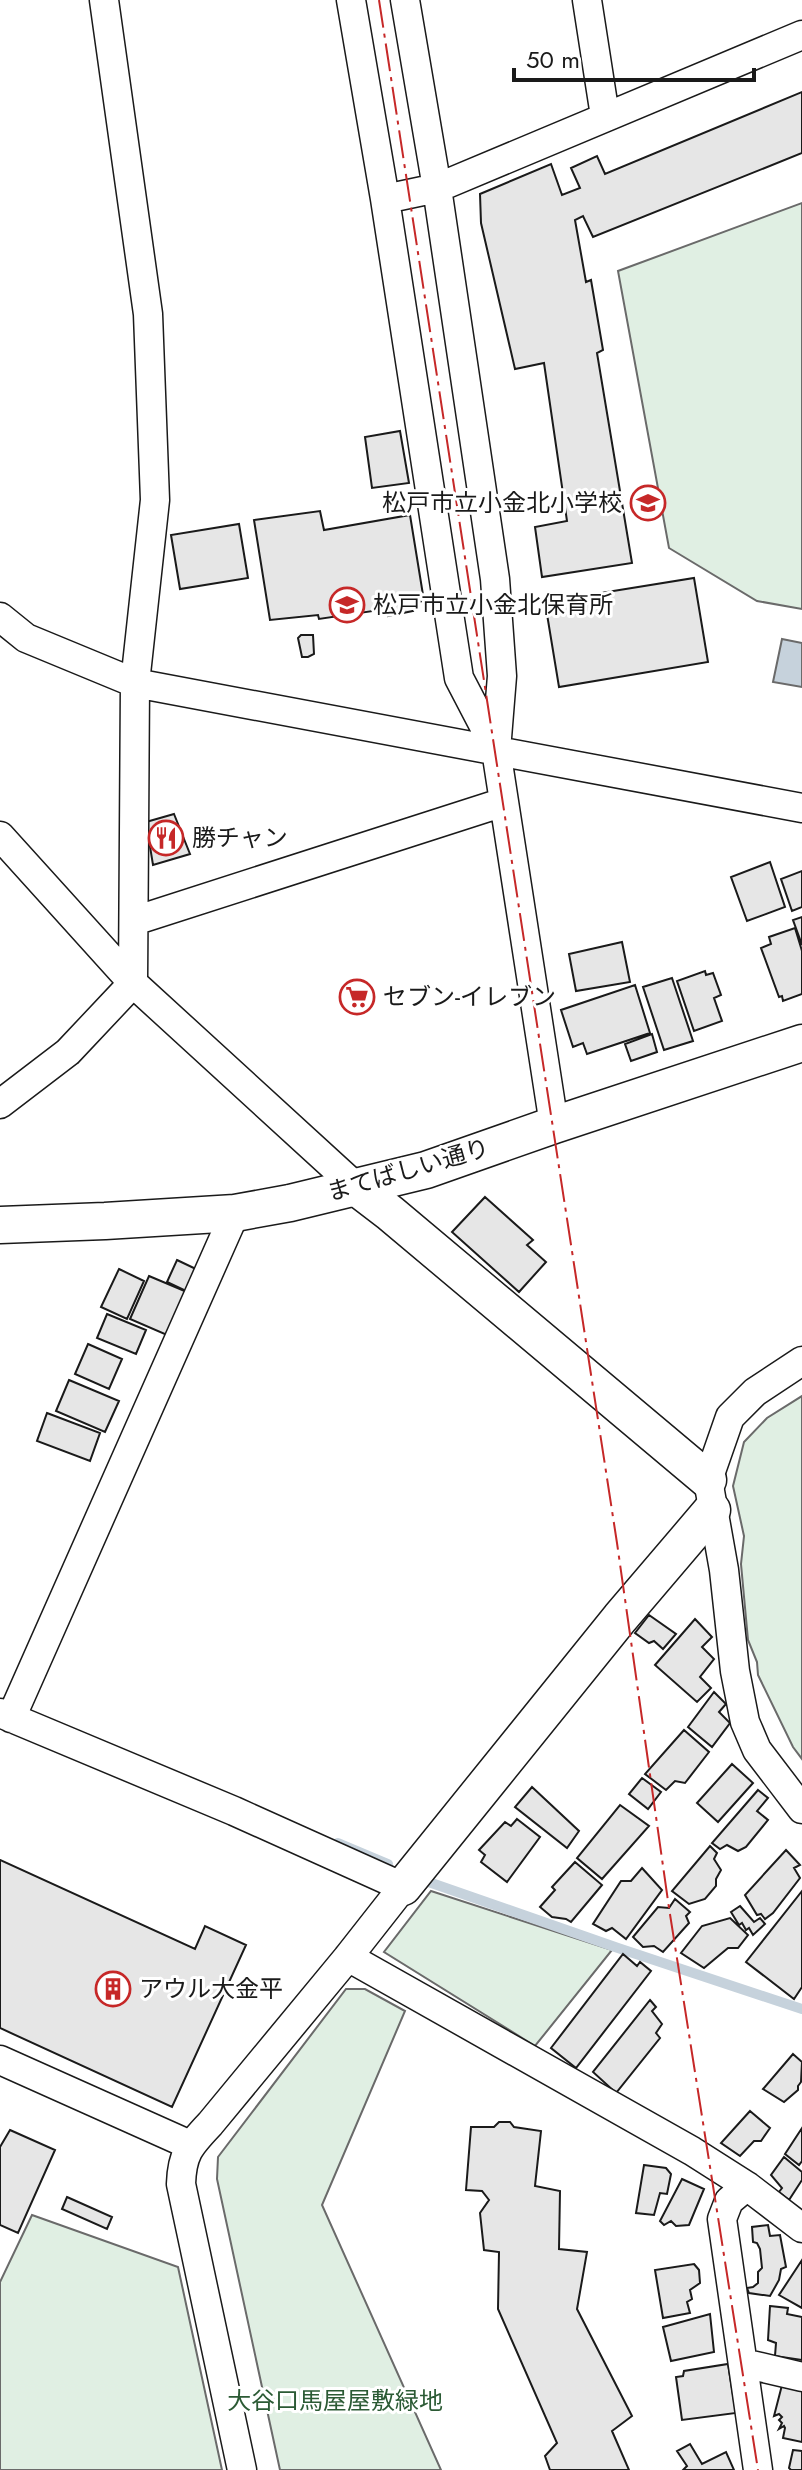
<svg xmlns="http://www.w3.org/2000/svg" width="802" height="2470" font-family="Jost,'Noto Sans JP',sans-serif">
<rect width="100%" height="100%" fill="#fff"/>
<path fill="#e0efe3" stroke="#6a6a6a" stroke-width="2" d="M802 203V609L757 601 669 548 618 271Z
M802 1396V1759L793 1747 758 1675 757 1662 748 1640 741 1564 744 1536 733 1486 744 1442 767 1418Z
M431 1891 612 1950 535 2046 384 1952Z
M346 1989H365L405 2011 322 2205 441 2470H280L217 2179 218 2157Z
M32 2215 178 2267 222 2470H0V2282Z"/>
<path fill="#c6d2dc" stroke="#6a6a6a" stroke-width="2" d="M782 639 802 643V687L773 682Z"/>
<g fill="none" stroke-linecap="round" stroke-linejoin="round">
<path stroke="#c6d2dc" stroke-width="10" d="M338 1843 388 1864
M420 1879 618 1948 802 2009"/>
</g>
<path fill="#e6e6e6" stroke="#1a1a1a" stroke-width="2" d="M802 92V153L593 237 583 216 575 220 586 282 591 280 603 350 597 353 632 563 542 577 535 527 567 521 544 363 515 369 481 223 480 194 551 164 562 195 580 188 571 168 597 156 605 174Z
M400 431 409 483 372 488 365 437Z
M320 511 324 530 410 515 424 601 411 603 413 611 388 616 386 609 319 619 318 615 270 620 254 520Z
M239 524 248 578 180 589 171 535Z
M694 578 708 662 559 687 545 602Z
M301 635H313L314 654 308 657H302L298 638Z
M174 814 190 854 153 865 146 822Z
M770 862 785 907 747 921 731 877Z
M802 871V907L792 911 781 879Z
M802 917V945L793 920Z
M795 928 802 951V994L783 1001 782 996 779 997 761 948 771 944 769 937Z
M622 942 630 982 576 991 569 954Z
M705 971 706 975 713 973 721 995 714 998 722 1021 694 1031 677 981Z
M672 978 693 1041 664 1050 643 987Z
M635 985 650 1033 587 1054 583 1043 573 1047 561 1010Z
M652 1034 657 1052 631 1061 625 1044Z
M485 1197 533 1240 527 1245 546 1262 519 1292 452 1232Z
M177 1260 196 1269 186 1291 167 1282Z
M119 1269 144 1281 127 1319 101 1307Z
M149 1276 187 1292 167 1335 130 1319Z
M107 1314 146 1330 136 1354 97 1338Z
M88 1344 122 1359 109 1389 75 1374Z
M69 1380 119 1401 105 1432 56 1411Z
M47 1413 100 1433 90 1461 37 1441Z
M649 1615 676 1634 663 1649 654 1641 649 1643 635 1633Z
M695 1619 712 1637 702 1647 714 1659 700 1677 711 1688 697 1702 655 1665Z
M714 1692 726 1704 719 1712 730 1723 712 1747 688 1727Z
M684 1730 709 1752 685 1783 675 1781 666 1790 645 1774Z
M732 1764 753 1783 718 1822 697 1803Z
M642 1778 661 1792 648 1809 629 1794Z
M532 1787 579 1831 567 1848 515 1807Z
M758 1790 768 1798 757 1811 768 1820 746 1847 738 1851 727 1845 720 1849 712 1843Z
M620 1805 649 1826 602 1879 577 1858Z
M517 1819 540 1837 507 1882 481 1862 485 1855 479 1850 505 1822 511 1826Z
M710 1846 717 1853 714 1859 721 1870 716 1879V1886L705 1899 689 1904 672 1891Z
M786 1850 800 1865 794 1868 800 1878 773 1913 765 1919 761 1914 757 1915 745 1895Z
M0 1860 195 1949 205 1926 246 1945 172 2107 0 2028Z
M575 1862 602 1885 571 1922 566 1919 552 1917 540 1907 555 1890 552 1887Z
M642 1868 662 1890 626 1939 612 1928 606 1931 593 1924 621 1881H631Z
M802 1891V1987L794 1999 746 1962Z
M675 1899 690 1912 686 1916 689 1923 663 1952 654 1946 643 1947 633 1937 658 1907 669 1908Z
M740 1906 754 1922 760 1918 765 1924 753 1935 749 1928 746 1930 742 1923 739 1925 731 1912Z
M730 1918 748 1935 738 1948H728L704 1968 681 1953 702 1926Z
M623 1954 637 1966 640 1962 651 1971 576 2068 551 2048Z
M650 2000 656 2007 652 2011 662 2024 656 2033 660 2038 616 2093 593 2072Z
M793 2054 802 2062 801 2082 798 2086V2090L784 2102 763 2089Z
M750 2111 770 2128 761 2141H754L740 2156 721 2143Z
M499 2122H510L514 2127 541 2131 535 2186 560 2191 559 2249 587 2252 577 2309 632 2416 612 2431 629 2470H550L545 2456 557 2443 498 2309 499 2252 484 2250 480 2213 489 2200 482 2191 466 2190 471 2127H494Z
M802 2128V2161L799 2165 785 2154Z
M10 2130 55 2150 18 2233 0 2225V2147Z
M784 2157 802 2172V2180L789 2200 779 2192 782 2188 771 2175Z
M644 2165 666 2168 671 2174 667 2194 660 2193 654 2215 636 2213Z
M682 2179 704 2189 689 2225 676 2226 671 2221 664 2225 660 2221Z
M67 2197 112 2217 107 2229 62 2209Z
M768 2225 770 2236 780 2235 786 2267 781 2269 779 2280 770 2296 749 2293 747 2288 753 2287 758 2283V2272L762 2268 760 2249 757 2243 753 2242 752 2227Z
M802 2260V2308L779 2295Z
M694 2264 699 2270 700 2283 690 2290 692 2299 687 2302 690 2313 663 2318 655 2270Z
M770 2306 788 2308 787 2314 802 2317V2360L775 2356 776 2343 768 2340Z
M710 2314 714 2352 671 2361 663 2327Z
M728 2364 736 2413 682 2420 676 2377 683 2376 684 2371Z
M782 2385 802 2388V2442L783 2438 785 2428 784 2426 779 2429 782 2423 779 2420 782 2417 779 2414 774 2416Z
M690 2444 702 2464 726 2452 734 2470H683L687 2466 677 2451Z
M793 2450 802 2451V2470H791L789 2468Z"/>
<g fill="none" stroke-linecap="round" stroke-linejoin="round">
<g stroke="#1a1a1a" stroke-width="31">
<path id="minor" d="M351 0 385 199 459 678 496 749
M405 0 437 188 495 579 502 676 496 750 554 1125
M587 0 605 116
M385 199 437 188 802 35
M0 617 26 638 135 683 802 808
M0 836 133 983 356 1187
M134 921 504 802
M0 1104 68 1052 133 983 135 683 155 500 148 314 104 0
M802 1361 755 1392 730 1417 708 1480 724 1570 735 1671 745 1722 757 1750 802 1809
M0 1713 234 1811 403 1887 348 1957 210 2124C189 2146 182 2154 181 2184L242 2470
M11 1718 235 1213
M348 1957 692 2151 747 2186 802 2228
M0 2060 190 2145
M747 2186 729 2201 722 2219 758 2470
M743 2363 802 2377"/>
</g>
<g stroke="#1a1a1a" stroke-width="39">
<path id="tertiary" d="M356 1187 390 1213 708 1480
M0 1225 105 1221 235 1213 290 1203 426 1170 554 1125 802 1043
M403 1887 620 1618 712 1510"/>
</g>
<use href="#minor" stroke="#fff" stroke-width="28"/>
<use href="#tertiary" stroke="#fff" stroke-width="36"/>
<path stroke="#c62828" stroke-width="2" stroke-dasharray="28 6 4 6" stroke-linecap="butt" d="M379 0 617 1543 669 1908 758 2470"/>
</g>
<defs>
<g id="school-ring" transform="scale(1.8)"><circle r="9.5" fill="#fff" stroke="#c62828" stroke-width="1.5"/><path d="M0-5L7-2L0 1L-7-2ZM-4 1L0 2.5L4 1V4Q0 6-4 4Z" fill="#c62828"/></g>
<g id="restaurant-ring" transform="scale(1.8)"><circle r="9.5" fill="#fff" stroke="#c62828" stroke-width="1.5"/><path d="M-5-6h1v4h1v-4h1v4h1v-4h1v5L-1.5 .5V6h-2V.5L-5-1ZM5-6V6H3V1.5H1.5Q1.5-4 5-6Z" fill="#c62828"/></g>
<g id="supermarket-ring" transform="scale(1.8)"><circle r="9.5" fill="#fff" stroke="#c62828" stroke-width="1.5"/><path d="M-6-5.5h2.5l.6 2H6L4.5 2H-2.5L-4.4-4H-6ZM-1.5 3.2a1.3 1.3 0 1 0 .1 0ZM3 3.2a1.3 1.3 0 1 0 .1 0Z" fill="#c62828"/></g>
<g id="building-ring" transform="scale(1.8)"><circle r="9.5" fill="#fff" stroke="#c62828" stroke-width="1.5"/><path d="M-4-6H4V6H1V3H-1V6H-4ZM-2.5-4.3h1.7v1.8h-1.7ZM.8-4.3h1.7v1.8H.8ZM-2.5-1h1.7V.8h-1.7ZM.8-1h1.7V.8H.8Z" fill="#c62828"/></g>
</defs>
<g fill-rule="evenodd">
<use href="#school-ring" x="648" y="503"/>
<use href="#school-ring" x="347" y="605"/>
<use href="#restaurant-ring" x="166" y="838"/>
<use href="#supermarket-ring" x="357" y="997"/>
<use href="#building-ring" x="113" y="1989"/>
</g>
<g text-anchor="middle" stroke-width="6" stroke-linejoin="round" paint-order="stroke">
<g font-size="24" fill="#1a1a1a" stroke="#fff" text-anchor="start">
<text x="622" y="511" text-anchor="end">松戸市立小金北小学校</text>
<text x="373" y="613">松戸市立小金北保育所</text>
<text x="192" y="846">勝チャン</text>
<text x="383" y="1005">セブン-イレブン</text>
<text x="139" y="1997">アウル大金平</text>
</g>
<g font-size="24" fill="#1a1a1a" stroke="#fff">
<text transform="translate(408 1170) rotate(-16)" y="8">まてばしい通り</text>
</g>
<g font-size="24" fill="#2b5a34" stroke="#fff">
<text x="335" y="2409">大谷口馬屋屋敷緑地</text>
</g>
</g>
<path d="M514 68v12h240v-12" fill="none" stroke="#1a1a1a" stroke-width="4"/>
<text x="526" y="68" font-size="24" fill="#1a1a1a" stroke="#ffffff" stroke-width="6" paint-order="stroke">50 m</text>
</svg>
